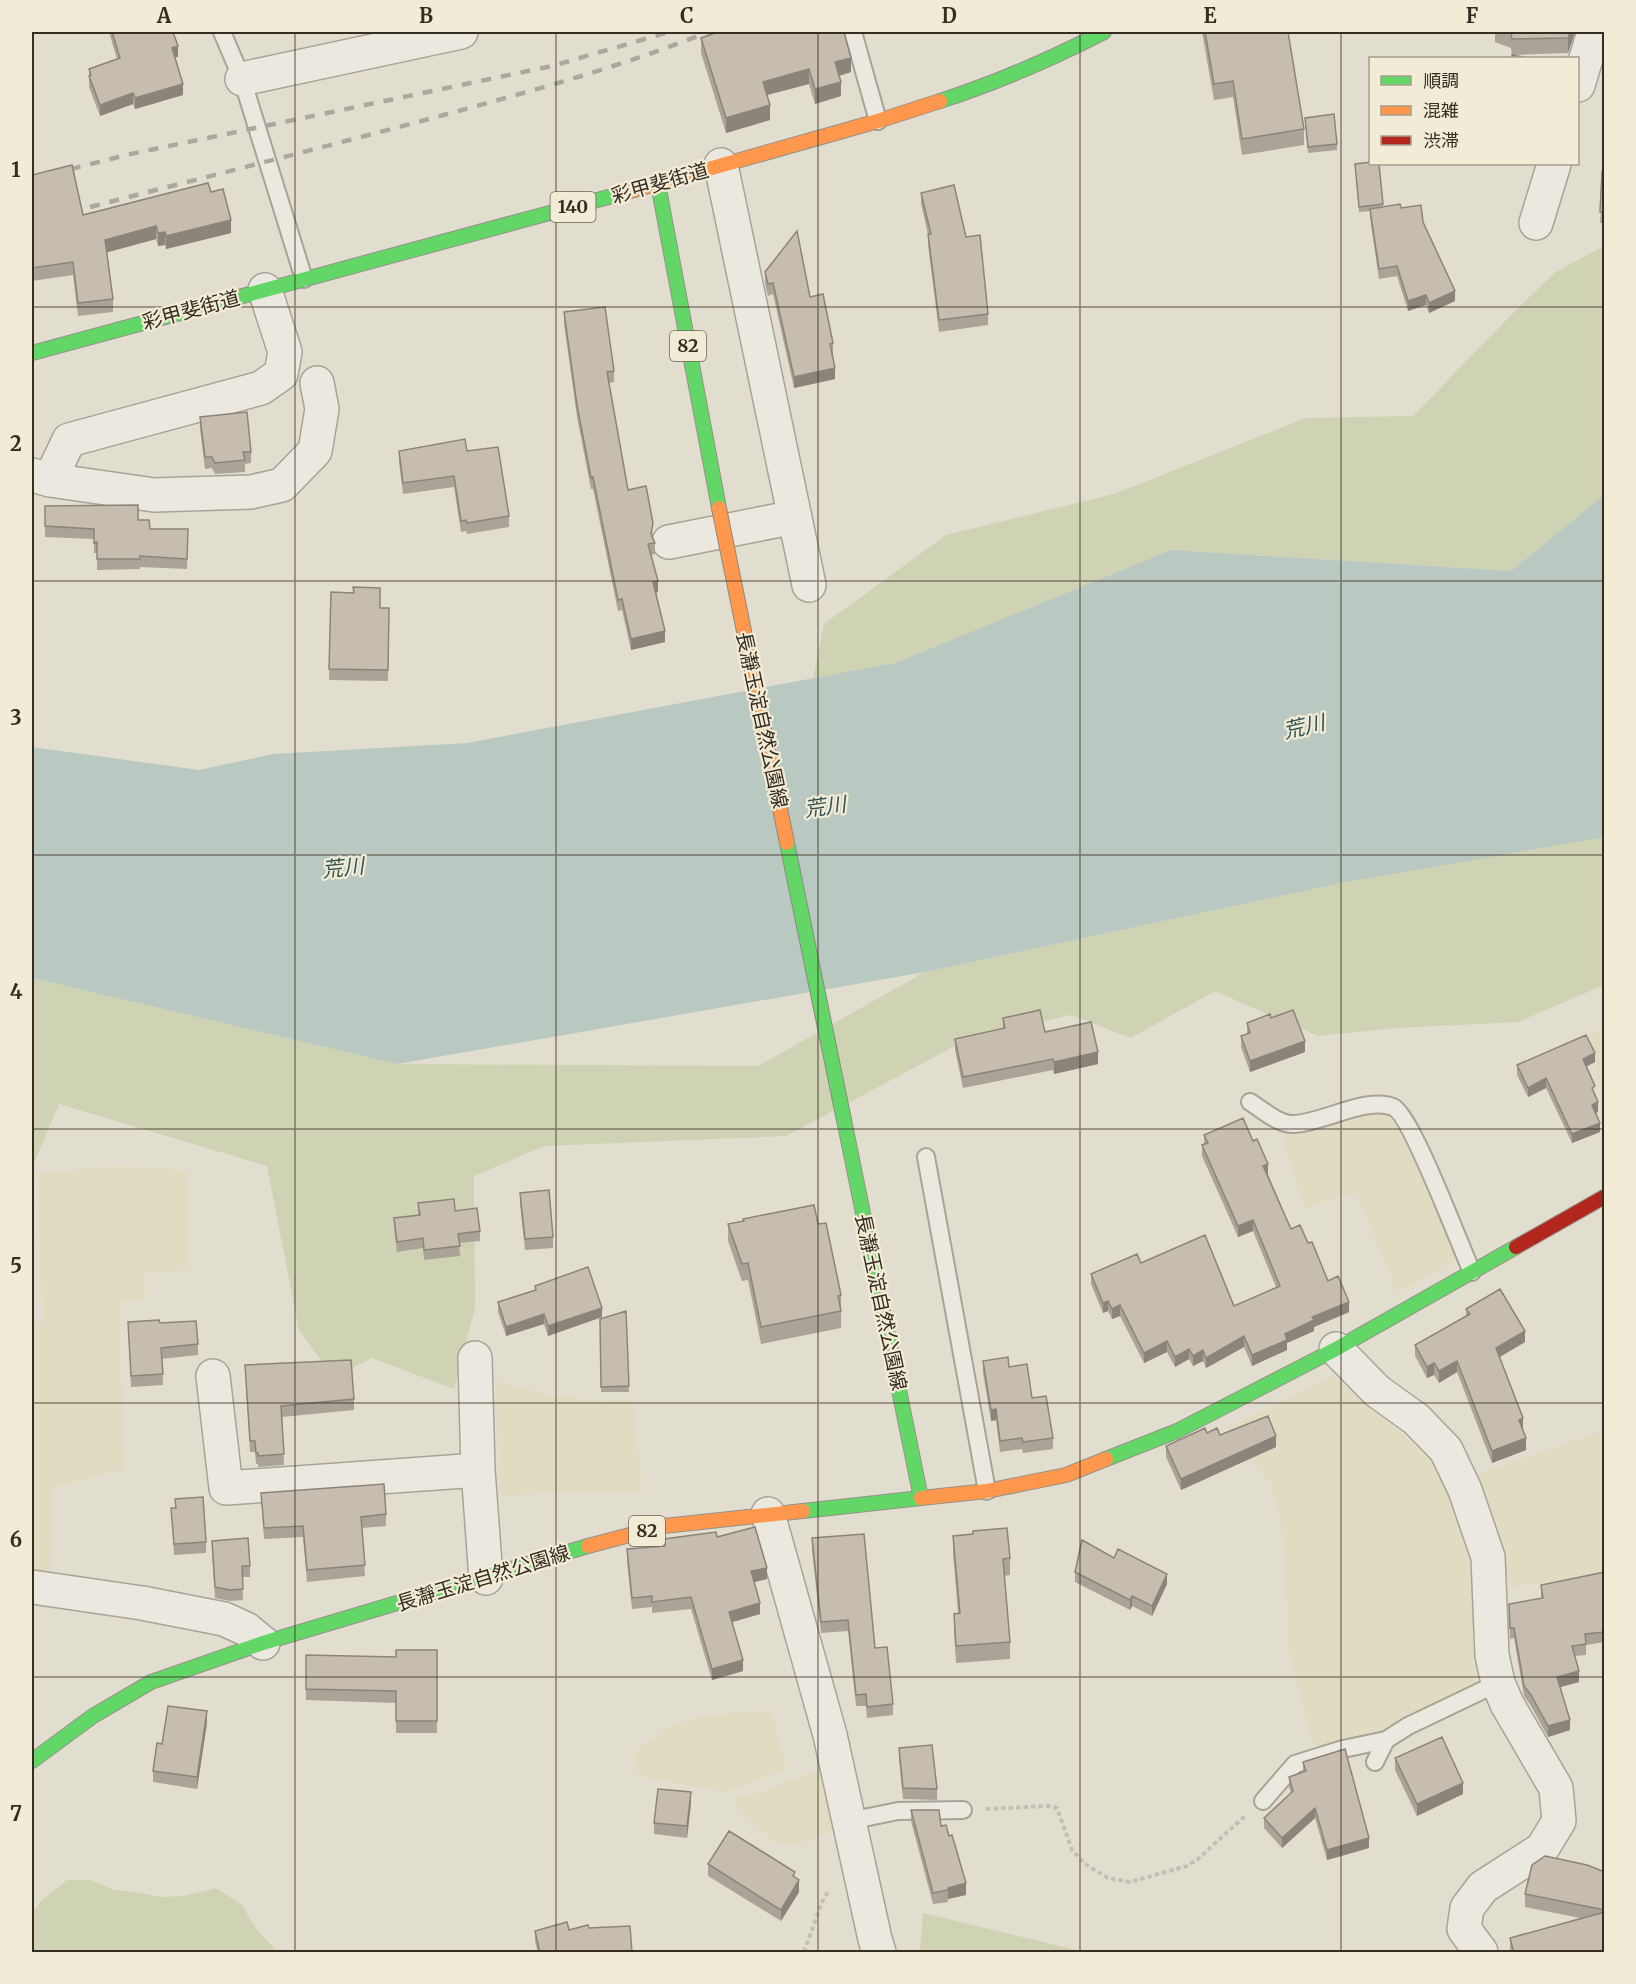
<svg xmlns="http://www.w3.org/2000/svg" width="1636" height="1984" font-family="Merriweather,'Noto Sans JP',serif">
<rect width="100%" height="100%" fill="#e2decf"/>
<path fill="#e0dcc1" d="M1604 1027V1093L1583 1037Z
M1376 1114 1391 1117 1401 1129 1457 1259 1397 1293 1356 1192 1304 1208 1282 1137Z
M121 1166 188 1171 190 1270 146 1272 144 1299 119 1301 125 1469 52 1488 50 1577 32 1574V1322L43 1321 37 1173Z
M1333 1376 1437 1463 1459 1505 1469 1555 1475 1616 1483 1662 1474 1685 1427 1712 1367 1736 1314 1748 1290 1657 1281 1523 1270 1482 1226 1428Z
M496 1381 556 1396 603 1401 633 1399 642 1492 499 1495Z
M1604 1430V1575L1510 1587 1499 1537 1478 1474Z
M771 1710 786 1769 726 1792 639 1776 633 1753 671 1726 700 1716Z
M824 1767 835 1830 793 1846 777 1844 756 1827 735 1804 739 1797 753 1795Z"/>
<path fill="#cfd2b3" d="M1604 246V495L1511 571 1171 550 895 663 813 679 824 624 946 535 1114 494 1306 418 1413 416 1519 307 1556 272Z
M1604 834V985L1518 1022 1396 1028 1318 1036 1215 991 1131 1038 1071 1015 968 1039 786 1136 544 1146 474 1176 475 1308 454 1389 372 1358 347 1371 321 1360 299 1330 267 1166 59 1104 32 1168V978L397 1064 758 1066 925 972 1341 883Z
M67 1880H91L114 1890 136 1892 160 1897 184 1896 216 1888 242 1905 256 1929 275 1949 274 1952H32V1913L42 1900Z
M923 1913 1084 1952H920Z"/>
<path fill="#b9c8c0" d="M1604 495V837L1341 883 925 972 397 1064 32 978V747L199 770 273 754 467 743 895 663 1171 550 1511 571Z"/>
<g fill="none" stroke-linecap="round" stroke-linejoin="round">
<g stroke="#a8a397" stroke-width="20">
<path id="lane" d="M222 32 242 79 304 279
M853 32 878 121
M1250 1102C1263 1110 1279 1125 1294 1124 1322 1123 1368 1096 1393 1107 1411 1114 1460 1246 1472 1272
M926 1157 987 1491
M1375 1762 1386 1740 1408 1726 1498 1683
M1263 1801 1295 1764 1343 1749 1386 1740
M849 1821 898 1811 963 1810"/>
</g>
<g stroke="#a8a397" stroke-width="36">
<path id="street" d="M242 79 461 32
M1578 85 1594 32
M721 165 809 585
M1536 223 1554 164
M32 475 50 480 69 440 261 388 281 374 285 352 265 290
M50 480 154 495 251 492 282 485 315 451 322 409 317 383
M669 542 795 517
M1336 1349 1377 1391 1416 1419 1446 1450 1465 1490 1488 1557 1492 1655 1498 1683 1507 1704 1556 1788 1559 1821 1542 1849 1483 1887 1467 1908 1464 1929 1481 1952
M475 1358 478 1470
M213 1376 226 1488 478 1470 486 1578
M768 1514 830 1735 875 1939 879 1952
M32 1587 142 1603 224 1619 246 1629 263 1643"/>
</g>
<g stroke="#979288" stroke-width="16">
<path id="fast" d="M940 101C999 82 1049 60 1104 32
M658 184 719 508
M32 353 627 192
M1106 1459 1177 1431 1336 1349 1516 1247
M803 1511 921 1498 844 1120
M32 1761 93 1716 151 1682 263 1643 588 1546"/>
</g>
<g stroke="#979288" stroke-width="16">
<path id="slow" d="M627 192 878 121 940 101
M921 1498 987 1491 1066 1475 1106 1459
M588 1546 664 1526 803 1511"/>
</g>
<g stroke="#979288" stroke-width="16">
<path id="jam" d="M1516 1247 1604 1197"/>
</g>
<path stroke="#c3bfb6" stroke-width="4" stroke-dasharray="4.5 3" stroke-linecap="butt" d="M986 1809 1048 1806 1057 1808 1072 1850 1085 1864 1108 1878 1130 1882 1187 1866 1198 1859 1246 1815
M804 1952 822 1902 829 1890"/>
<use href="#lane" stroke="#ebe8df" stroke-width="16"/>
<use href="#street" stroke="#ebe8df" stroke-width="33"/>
<use href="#fast" stroke="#63d668" stroke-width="14"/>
<use href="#slow" stroke="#ff974d" stroke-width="14"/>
<use href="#jam" stroke="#b3261e" stroke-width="14"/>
<path stroke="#aba89f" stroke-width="4.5" stroke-dasharray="10 10" stroke-linecap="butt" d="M32 179 126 155 552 66 669 32
M32 222C159 189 286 157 414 123 513 96 613 70 708 32"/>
<g stroke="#8d897f" stroke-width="16" stroke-linecap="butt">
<path id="fast-bridge" d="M787 843 844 1120"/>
</g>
<g stroke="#8d897f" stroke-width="16" stroke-linecap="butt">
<path id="slow-bridge" d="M719 508 787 843"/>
</g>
<use href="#fast-bridge" stroke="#63d668" stroke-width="14"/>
<use href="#slow-bridge" stroke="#ff974d" stroke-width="14"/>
</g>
<path fill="#aaa397" d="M109 32H173L178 57H175L183 95 135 109 133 104 100 116 89 87V69L117 59Z
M1202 32H1288L1304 129V145L1242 155 1233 97 1214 100Z
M1495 32H1575L1568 53 1512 55 1511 48 1495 42Z
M701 38 851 72 839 76 841 96 815 104 809 84 767 95 770 120 726 133 701 53Z
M1305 118 1337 144V150L1308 153Z
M1605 160V223H1600Z
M1355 164H1379L1383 207 1401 208 1423 222 1455 301 1429 313 1426 305 1408 311 1397 276 1379 279 1370 218V211L1359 212Z
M32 175 83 215 211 192 231 233 166 249 165 245 158 246 156 239 107 252 113 299V312L78 316 73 275 32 281Z
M921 193 966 237 988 314V325L939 332 928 245V234L921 204Z
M765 272 810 297 833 343V355H832L835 379 794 388 773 294 768 296 765 283Z
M564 312 614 371V382L609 383 628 490 653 534 652 537 655 543V554L651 555 658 592 656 593 665 642 631 650 622 610 618 611 593 489H591L577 417 564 324Z
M200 417 251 452V463L245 464V472L215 474 212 468 205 469 200 429Z
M399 451H467L509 516V527L467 534 466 531 461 532 454 487 403 494 399 462Z
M45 506 138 520 150 529H188L187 569 140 567V569L97 570V553H94V539L45 537Z
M331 592 380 608H389L388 681 329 680Z
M1003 1018 1045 1032 1098 1064 1054 1074 1053 1070 963 1088 955 1050V1039L1003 1029Z
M1271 1018 1305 1052 1250 1072 1241 1047V1036L1247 1034V1023Z
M1595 1062 1586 1067 1595 1095 1598 1112 1596 1113 1600 1132 1572 1143 1546 1088 1528 1097 1517 1075V1065Z
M1204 1135 1268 1174 1291 1229 1308 1243 1328 1281 1349 1312 1314 1327V1331L1287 1343V1350L1252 1366 1244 1347 1206 1368 1203 1361 1193 1366 1189 1359 1175 1367 1167 1352 1144 1363 1120 1316 1112 1319 1108 1311 1103 1313 1091 1284V1274L1141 1263 1234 1306 1276 1287 1253 1231 1238 1237 1202 1156V1145L1204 1144Z
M520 1193 553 1237V1248L525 1250 520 1204Z
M418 1203 455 1211 480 1231V1241L459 1243 460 1256 424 1260 423 1248 397 1252 394 1228V1218L418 1215Z
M743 1219 818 1224 841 1295V1328L761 1344 748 1280 742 1281 728 1241V1224L743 1221Z
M535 1286 602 1317 548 1336 544 1324 506 1336 498 1312V1302L535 1291Z
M1466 1309 1525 1342 1500 1357 1523 1429 1526 1450 1492 1463 1457 1372 1439 1383 1434 1375 1427 1378 1415 1356V1345L1466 1316Z
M626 1311 629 1392H601L600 1319Z
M128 1322 160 1323 198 1344V1355L162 1359 163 1385 131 1387Z
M983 1361 1032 1398 1053 1438V1449L1023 1453 1022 1449 1000 1452 996 1420 991 1421 983 1373Z
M245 1365 354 1399V1410L282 1417 284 1465 258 1467V1464H256L255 1452H250Z
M1220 1435 1276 1447 1181 1490 1166 1457V1446Z
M261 1493 386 1514V1526L362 1528 365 1576 307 1582 303 1537 264 1539Z
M175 1499 206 1542V1553L174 1555 171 1508H175Z
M953 1536 1010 1558V1575L1004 1576 1010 1642V1659L956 1663 954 1631V1614L958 1613 953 1553Z
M717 1537 767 1579 754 1582 760 1614 732 1622 743 1671 712 1680 691 1609 652 1613V1607L632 1609 627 1561V1549L664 1546V1539Z
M812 1538 875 1648 893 1704V1715L867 1718 866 1706H856L848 1631 821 1633 812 1550Z
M212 1541 250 1566V1577H242L243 1600 230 1601 215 1598 212 1552Z
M1114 1558 1167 1584 1152 1616 1132 1606 1130 1610 1075 1582V1572Z
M1605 1572V1642L1586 1645V1655L1575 1656 1579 1682 1560 1687 1570 1730 1548 1737 1531 1706 1524 1696 1514 1638 1510 1639 1509 1614 1541 1598V1585Z
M437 1650V1733H396V1703L306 1700V1689L396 1657Z
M207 1723 197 1789 153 1782V1771L162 1744Z
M899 1748 937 1789V1800L903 1799 899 1760Z
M1395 1758 1463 1794 1417 1816 1395 1770Z
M1303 1762 1369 1848 1327 1860 1315 1818 1282 1848 1264 1828V1818L1291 1793 1289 1787V1777L1303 1772Z
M691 1803 687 1838 654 1834V1823Z
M911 1810 941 1826 966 1895 948 1899V1902L933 1904 911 1821Z
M708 1864 799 1892 781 1921 708 1876Z
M1605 1872V1953H1510V1938L1580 1918 1525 1907V1894Z
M589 1928 632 1953H538L535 1941V1931L569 1930Z"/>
<path fill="#8b847b" d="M1570 32H1575L1568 53V38Z
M178 46V57L172 58V48Z
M851 58V72L835 77V62Z
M809 69V84L763 96V82Z
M841 82V96L815 104V89Z
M183 84V95L135 109V98Z
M133 93V104L100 116V105Z
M770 105V120L726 133V118Z
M231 220V233L166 249V236Z
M156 226V239L105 253V240Z
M165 232V245L158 246V233Z
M1455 291V301L1429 313V303Z
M1426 295V305L1408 311V301Z
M835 368V379L794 388V377Z
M658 581V592L653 593V582Z
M665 631V642L631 650V639Z
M1305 1041V1052L1250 1072V1061Z
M1098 1052V1064L1054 1074V1062Z
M1595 1053V1062L1583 1068V1059Z
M1546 1078V1088L1528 1097V1088Z
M1598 1102V1112L1592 1114V1105Z
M1600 1123V1132L1572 1143V1134Z
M1268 1164V1174L1263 1176V1166Z
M1253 1220V1231L1238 1237V1226Z
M1108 1301V1311L1103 1313V1303Z
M1349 1302V1312L1314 1327V1331L1287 1343V1350L1252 1366V1355L1312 1317Z
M1120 1305V1316L1112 1319V1309Z
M602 1308V1317L548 1336V1326Z
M544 1314V1324L506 1336V1327Z
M1525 1331V1342L1496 1359V1348Z
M1244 1336V1347L1206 1368V1358Z
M1167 1341V1352L1144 1363V1353Z
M1189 1349V1359L1175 1367V1357Z
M1203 1350V1361L1193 1366V1356Z
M1457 1361V1372L1439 1383V1371Z
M1434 1363V1375L1427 1378V1367Z
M996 1409V1420L991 1421V1410Z
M1523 1418V1429L1519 1431V1420Z
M1276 1436V1447L1181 1490V1479Z
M1526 1438V1450L1492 1463V1451Z
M767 1568V1579L751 1583V1571Z
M1167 1574V1584L1152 1616V1606Z
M1132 1596V1606L1130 1610V1600Z
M760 1603V1614L729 1623V1612Z
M743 1660V1671L712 1680V1669Z
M1579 1671V1682L1557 1688V1677Z
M207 1711V1723L197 1789V1777Z
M1570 1720V1730L1548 1737V1726Z
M1463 1783V1794L1417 1816V1804Z
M691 1792V1803L687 1838V1826Z
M1315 1808V1818L1282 1848V1838Z
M1369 1838V1848L1327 1860V1850Z
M799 1880V1892L781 1921V1910Z
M966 1883V1895L948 1899V1888Z"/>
<path fill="#c6bdb0" stroke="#8b847b" stroke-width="1.5" d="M112 32H173L178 46 172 48 183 84 135 98 133 93 100 105 89 76 91 75 89 69 120 58Z
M718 32H844L851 58 835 62 841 82 815 89 809 69 763 82 770 105 726 118 701 38Z
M1205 32H1288L1304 129 1242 139 1233 81 1214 84Z
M1507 32H1570L1568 38 1512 39 1511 33Z
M1512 55 1529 58H1513Z
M1334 114 1337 144 1308 147 1305 118Z
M1605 160V213L1600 212 1602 172Z
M1371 162V164H1379L1383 204 1359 207 1355 164Z
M72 165 83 215 208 183 211 192 223 189 231 220 166 236 165 232 158 233 156 226 105 240 113 299 78 303 73 262 32 268V175Z
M954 185 966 237 980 235 988 314 939 320 928 234H931L921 193Z
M1400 204 1401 208 1421 205 1423 222 1455 291 1429 303 1426 295 1408 301 1397 266 1379 269 1370 209Z
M797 231 810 297 823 294 833 343 830 344 835 368 794 377 773 283 768 284 765 272Z
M605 307 614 371 607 372 628 490 646 486 653 523 651 534 655 543 648 544 658 581 653 582 665 631 631 639 622 599 618 600 593 477 591 478 577 405 564 312Z
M247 412 251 452H243L245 460 215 463 212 457H205L200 417Z
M465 439 467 451 498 447 509 516 467 523 466 520 461 521 454 476 403 483 399 451Z
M138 505V520H149L150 529H188L187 559 140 556V559H97V542L94 543V529L45 526V506Z
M353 587 380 588V608H389L388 670 329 669 331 592 354 593Z
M1040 1010 1045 1032 1091 1022 1098 1052 1054 1062 1053 1059 963 1077 955 1039 1005 1028 1003 1018Z
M1293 1010 1305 1041 1250 1061 1241 1036 1250 1033 1247 1023 1270 1014 1271 1018Z
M1586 1035 1595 1053 1583 1059 1595 1086 1592 1088 1598 1102 1592 1105 1600 1123 1572 1134 1546 1078 1528 1088 1517 1065Z
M1243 1118 1253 1141 1257 1139 1268 1164 1263 1166 1291 1229 1300 1225 1308 1243 1312 1242 1328 1281 1338 1276 1349 1302 1312 1317 1314 1320 1285 1334 1287 1340 1252 1355 1244 1336 1206 1358 1203 1350 1193 1356 1189 1349 1175 1357 1167 1341 1144 1353 1120 1305 1112 1309 1108 1301 1103 1303 1091 1274 1137 1254 1141 1263 1205 1235 1234 1306 1280 1286 1253 1220 1238 1226 1202 1145 1208 1143 1204 1135Z
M549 1190 553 1237 525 1239 520 1193Z
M454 1199 455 1211 477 1208 480 1231 458 1234 460 1246 424 1250 423 1238 397 1242 394 1218 420 1215 418 1203Z
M814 1205 818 1224 826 1223 841 1295 838 1296 841 1311 761 1327 748 1263 742 1264 728 1224 744 1221 743 1219Z
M588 1267 602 1308 548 1326 544 1314 506 1327 498 1302 536 1290 535 1286Z
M1500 1289 1525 1331 1496 1348 1523 1418 1519 1420 1526 1438 1492 1451 1457 1361 1439 1371 1434 1363 1427 1367 1415 1345 1470 1314 1466 1309Z
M626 1311 629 1386 601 1387 600 1319Z
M159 1320 160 1323 196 1321 198 1344 161 1348 163 1374 131 1376 128 1322Z
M1008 1357 1009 1367 1027 1364 1032 1398 1046 1396 1053 1438 1023 1442 1022 1438 1000 1441 996 1409 991 1410 983 1361Z
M351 1360 354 1399 281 1406 284 1454 258 1456V1453H256L255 1441H250L245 1365Z
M1268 1416 1276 1436 1181 1479 1166 1446 1205 1428 1207 1433 1217 1428 1220 1435Z
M384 1484 386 1514 361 1517 365 1565 307 1570 303 1526 264 1528 261 1493Z
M203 1497 206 1542 174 1544 171 1508H176L175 1499Z
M755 1527 767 1568 751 1571 760 1603 729 1612 743 1660 712 1669 691 1597 652 1602V1596L632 1598 627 1549 665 1546 664 1539 716 1532 717 1537Z
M1007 1528 1010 1558 1003 1559 1010 1642 956 1646 954 1614 960 1613 953 1536 973 1534V1531Z
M864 1534 875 1648 887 1647 893 1704 867 1707 866 1694 856 1695 848 1620 821 1622 812 1538Z
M248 1538 250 1566H242L243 1589 230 1590 215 1587 212 1541Z
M1082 1540 1114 1558 1118 1549 1167 1574 1152 1606 1132 1596 1130 1600 1075 1572Z
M1605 1572V1632L1585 1634 1586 1644 1572 1646 1579 1671 1557 1677 1570 1720 1548 1726 1531 1695 1524 1686 1514 1628H1510L1509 1604 1543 1598 1541 1585Z
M396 1650H437V1721H396V1691L306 1689V1655L396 1657Z
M168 1706 207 1711 197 1777 153 1771 157 1743 162 1744Z
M1442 1737 1463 1783 1417 1804 1395 1758Z
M932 1745 937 1789 903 1788 899 1748Z
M1345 1749 1369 1838 1327 1850 1315 1808 1282 1838 1264 1818 1293 1791 1289 1777 1306 1771 1303 1762Z
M658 1789 691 1792 687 1826 654 1823Z
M911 1810H939L941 1826 946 1825 949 1836 952 1835 966 1883 948 1888V1890L933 1893Z
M729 1831 795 1872 793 1876 799 1880 781 1910 708 1864Z
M1545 1856 1587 1865 1605 1872V1910L1525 1894 1532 1865Z
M1605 1912V1953H1514L1510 1938Z
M567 1922 569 1930 588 1925 589 1928 630 1926 632 1953H540L535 1931Z"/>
<path fill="none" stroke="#362c20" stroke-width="1.5" stroke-opacity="0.55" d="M295 32V1952M556 32V1952M818 32V1952M1080 32V1952M1341 32V1952M32 307H1604M32 581H1604M32 855H1604M32 1129H1604M32 1403H1604M32 1677H1604"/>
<g text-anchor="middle" stroke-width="4.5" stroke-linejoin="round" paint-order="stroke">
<g fill="#f2ecd6" stroke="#6e6657" stroke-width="1.5">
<rect x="550.5" y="192" width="45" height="30" rx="4.5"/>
<rect x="670" y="331" width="36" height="30" rx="4.5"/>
<rect x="629" y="1516" width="36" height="30" rx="4.5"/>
</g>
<g font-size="18" font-weight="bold" fill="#362c20">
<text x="573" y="213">140</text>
<text x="688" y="352">82</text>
<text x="647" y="1537">82</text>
</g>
<g font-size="20" fill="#362c20" stroke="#f2ecd6">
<text transform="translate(660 183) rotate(-16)" y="7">彩甲斐街道</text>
<text transform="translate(191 310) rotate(-15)" y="7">彩甲斐街道</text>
<text transform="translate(762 720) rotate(78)" y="7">長瀞玉淀自然公園線</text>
<text transform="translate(881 1302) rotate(78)" y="7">長瀞玉淀自然公園線</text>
<text transform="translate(483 1578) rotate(-17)" y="7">長瀞玉淀自然公園線</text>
</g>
<g font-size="21" font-style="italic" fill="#315454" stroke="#f2ecd6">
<text transform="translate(1304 727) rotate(-13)" y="7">荒川</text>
<text transform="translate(825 807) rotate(-8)" y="7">荒川</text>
<text transform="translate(343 868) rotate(-6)" y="7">荒川</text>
</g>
</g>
<rect width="1636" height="1984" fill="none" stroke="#f2ecd6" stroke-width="66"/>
<rect x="1369" y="57" width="210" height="108" fill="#f2ecd6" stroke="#a79f8d" stroke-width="1.5"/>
<rect x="1381" y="76" width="30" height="9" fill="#63d668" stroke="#a79f8d" stroke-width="1.5"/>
<text x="1423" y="87" font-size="18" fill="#362c20">順調</text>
<rect x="1381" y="106" width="30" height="9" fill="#ff974d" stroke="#a79f8d" stroke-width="1.5"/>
<text x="1423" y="117" font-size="18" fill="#362c20">混雑</text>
<rect x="1381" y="136" width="30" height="9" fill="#b3261e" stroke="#a79f8d" stroke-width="1.5"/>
<text x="1423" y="147" font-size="18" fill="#362c20">渋滞</text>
<rect x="33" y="33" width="1570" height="1918" fill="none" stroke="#362c20" stroke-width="2"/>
<g font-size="20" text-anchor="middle" font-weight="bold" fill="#362c20">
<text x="164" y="23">A</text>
<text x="426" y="23">B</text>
<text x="687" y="23">C</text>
<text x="949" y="23">D</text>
<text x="1210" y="23">E</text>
<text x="1472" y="23">F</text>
<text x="16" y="177">1</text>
<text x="16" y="451">2</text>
<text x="16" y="725">3</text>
<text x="16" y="999">4</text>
<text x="16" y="1273">5</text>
<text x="16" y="1547">6</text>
<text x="16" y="1821">7</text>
</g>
</svg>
